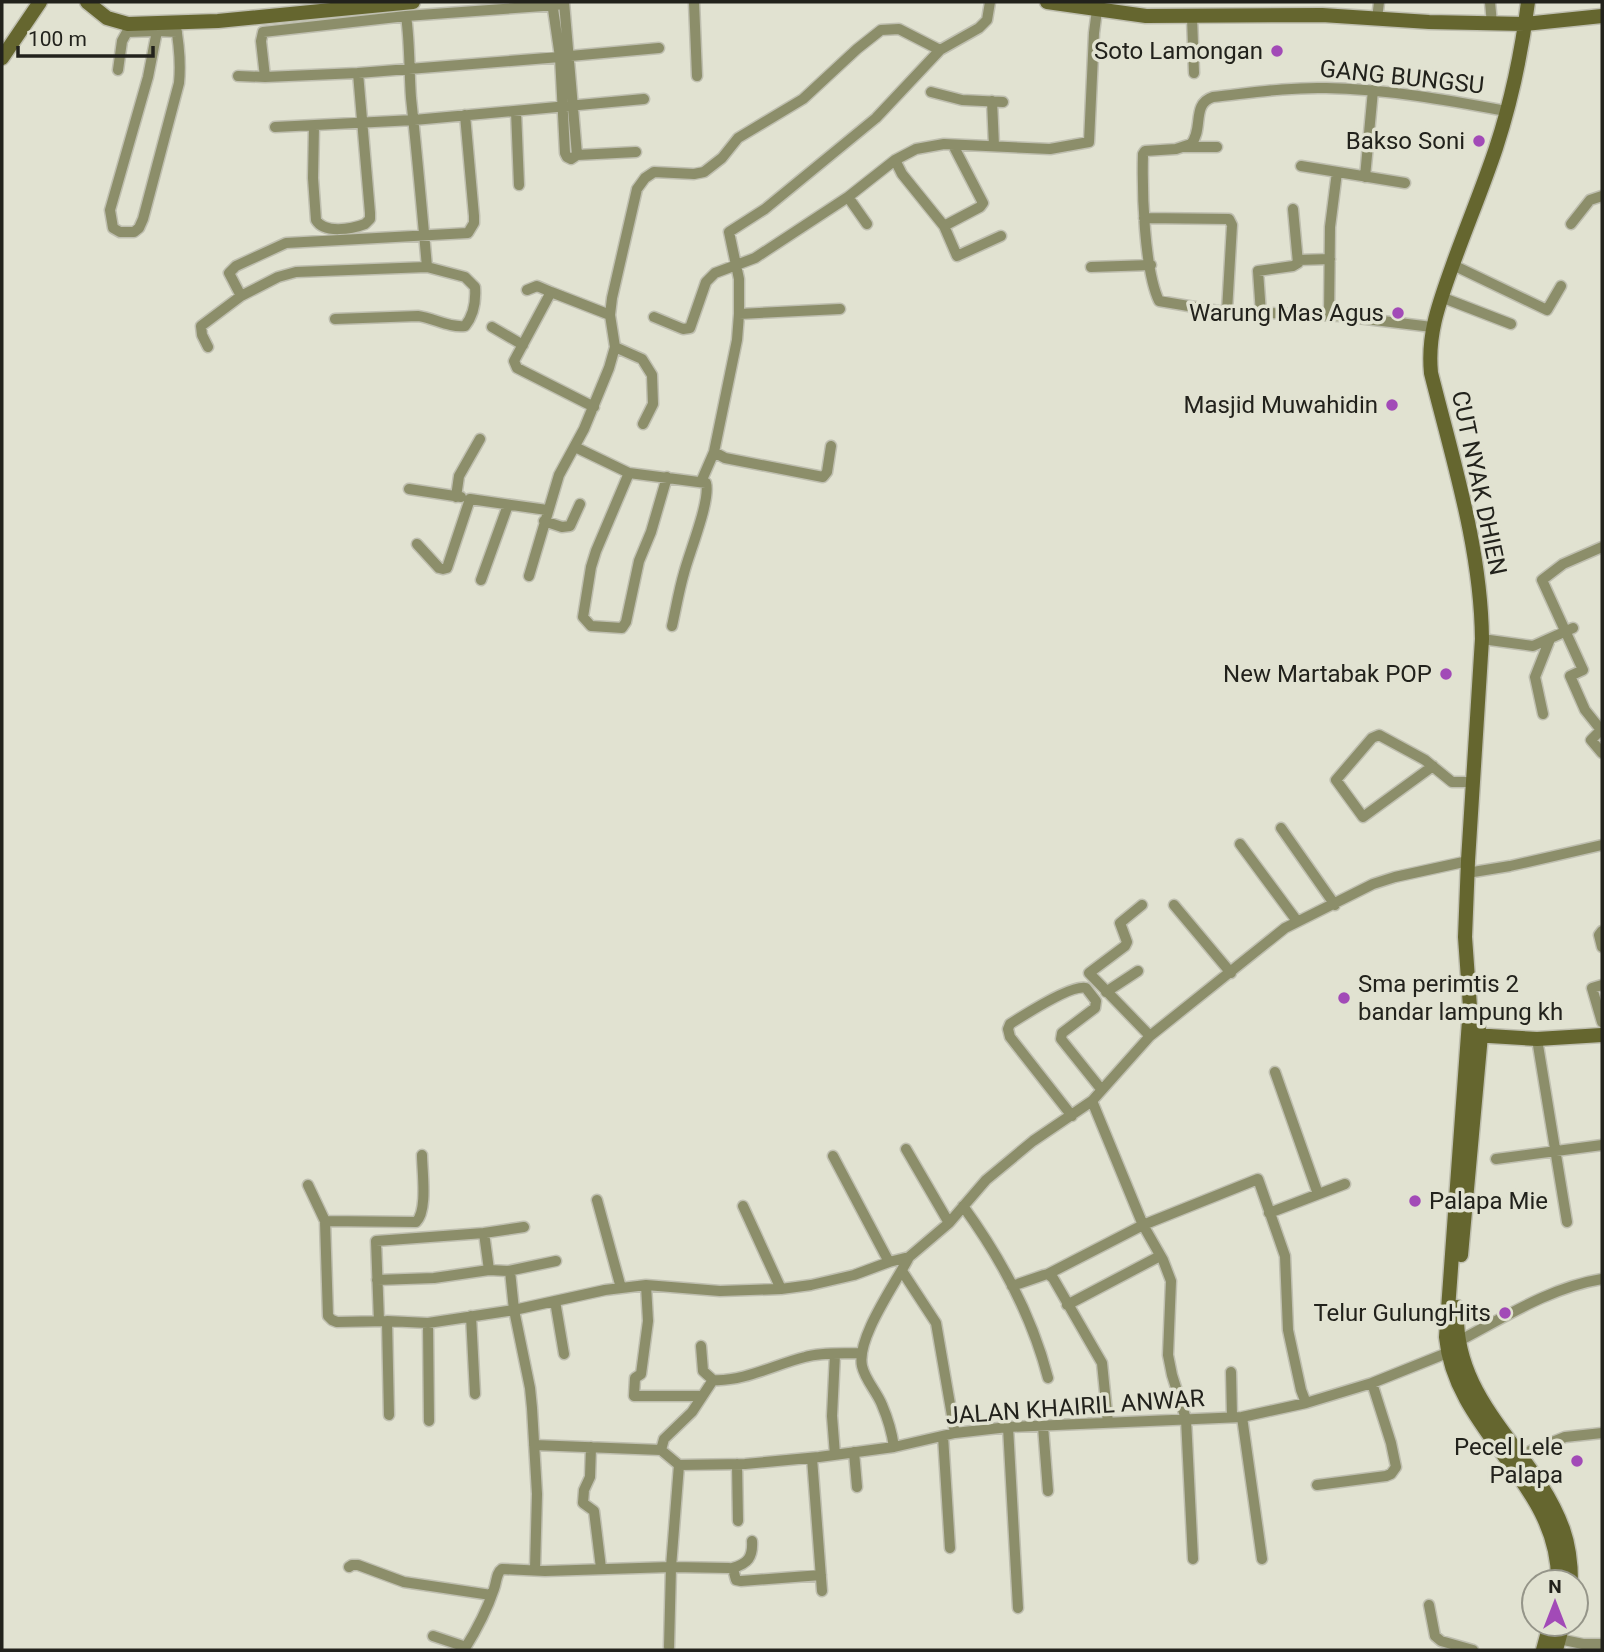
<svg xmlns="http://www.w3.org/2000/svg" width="1604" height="1652" font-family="Roboto,sans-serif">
<rect width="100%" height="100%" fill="#e1e2d1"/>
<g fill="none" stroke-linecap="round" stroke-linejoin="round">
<g stroke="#bfbfb0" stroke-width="13">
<path id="street" d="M552 2 560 57 565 153 567 157 571 159 577 155 564 2
M694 2 697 76
M1490 2 1492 24
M406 16 557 5
M1192 17 1194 73
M1377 19 1379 2
M175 22C179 43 181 63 179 83L143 219 139 228 134 232H120L113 228 110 210 148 77 157 31 177 32
M118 70 122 41 127 32 157 31
M238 76 265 77
M931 92 962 100 1003 102
M992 101 994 146
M516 111 519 185
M314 126 313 178 316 220C324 234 352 229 365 224L370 219V213L358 73
M275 127 414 120 644 99
M1185 147H1217
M577 155 636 152
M895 160 902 174 944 226 980 207 983 203 953 145
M1301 166 1405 183
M1365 177 1373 90
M848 197 867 224
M1144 218 1229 219 1232 225 1227 311
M1571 224 1590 200 1602 196
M944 226 957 256 1001 236
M1298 260 1330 259
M1453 265 1547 310 1561 286
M427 267C422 210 417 154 411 98 409 71 410 43 406 16L263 32 261 41 265 77 358 73 560 57 570 56 659 48
M1091 267 1151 265
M527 290 537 286 551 292
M1441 297 1511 324
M739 314 840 309
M1261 314 1258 271 1293 266 1298 263 1293 209
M1329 316 1330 227 1337 172
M654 317 683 329 690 328 706 282 715 273 755 258 848 197 895 160 916 149 944 144 1050 149 1089 142 1094 33 1097 10
M335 319 418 316C434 318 449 328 465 326 474 315 476 301 475 287L465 277 427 267 296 272 278 277 241 296 229 273 236 266 286 243 468 233 474 223V216L465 115
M492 327 523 345
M1432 327 1341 316 1218 311 1159 301C1144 269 1142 191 1143 154L1145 151 1176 149 1191 144C1204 129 1191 104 1213 97 1251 93 1288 87 1326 88 1386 89 1447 100 1506 111
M208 347 202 335 201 326 241 296
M615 347 642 359 652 375 653 404 643 424
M594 407 517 368 514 361 551 292 610 315
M831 446 827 472 823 477 725 458 714 452 737 340 739 314V279L729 232 765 209 876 118 940 50 979 28 987 20 990 2
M575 447 629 473 706 483C711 500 689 553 684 573 679 590 676 608 672 626
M629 473 596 551 591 567 583 617 591 626 622 628 626 622 639 561 651 532 667 477
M701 482 714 452
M409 489 461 497
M456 497 459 476 480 439
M544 521 562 527 570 526 580 504
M417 544 439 568 443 569 447 568 470 499 547 510
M1602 547 1563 564 1542 580 1583 670 1570 676 1585 710 1601 730 1591 740 1602 753
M529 576 559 475 584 429 609 368 615 347 610 315 612 298 637 189 645 178 654 172 694 174 704 172 722 158 738 138 803 99 857 49 881 30 899 29 940 50
M481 580 508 505
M1482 639 1533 646 1573 628
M1543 714 1535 677 1550 639
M1433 766 1363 817 1336 780 1372 738 1379 735 1425 760 1452 782H1473
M1281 828 1335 905
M1240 844 1297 921
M1467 873 1510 866 1602 845
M1142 905 1120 923 1127 942 1125 946 1089 973 1150 1036
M1174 905 1231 973
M1602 931 1599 935 1602 947
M1602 985 1592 988 1602 1022
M1106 992 1138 971
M1537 1039 1567 1222
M1275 1072 1318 1194
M1092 1101 1143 1225 1163 1260 1171 1281 1168 1355 1172 1375 1186 1419 1193 1559
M1072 1116 1010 1037 1008 1029 1010 1024C1024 1015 1072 984 1086 988L1096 1001 1095 1008 1062 1033 1061 1039 1101 1089
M906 1149 949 1223
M833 1156 889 1262
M1496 1159 1602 1145
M308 1185 325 1221 328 1316 332 1320 337 1322 387 1321 428 1323 514 1310 605 1290 646 1285 720 1291 781 1289 811 1285 854 1275 889 1262 909 1257 949 1223 986 1180 1033 1141 1092 1101 1150 1036 1285 928 1373 884 1395 877 1468 861
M597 1200 621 1288
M743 1206 781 1289
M963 1206C1000 1257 1032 1316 1048 1378
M1269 1213 1345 1184
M325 1221 416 1222C428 1211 422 1171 422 1155
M484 1233 524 1227
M510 1271 514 1310 530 1388 532 1408 537 1494 535 1570
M902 1271 936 1323 955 1433
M1048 1274 1143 1225 1258 1179 1285 1256 1288 1330 1301 1390 1306 1403
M377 1280 434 1278 489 1270 508 1271 556 1261
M646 1285 648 1321 641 1374 635 1378 634 1396H702
M1012 1286 1044 1275 1048 1274 1053 1278 1102 1363 1108 1423
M555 1301 564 1354
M1067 1305 1160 1256
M471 1316 475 1394
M379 1321 376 1241 484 1233 489 1270
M387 1321 389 1415
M428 1323 429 1421
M1457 1342C1503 1318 1551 1287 1602 1279
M701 1346 703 1371 713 1380
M835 1354 832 1416 835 1455
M1231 1372 1232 1417
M1242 1417 1262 1559
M1043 1426 1048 1491
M1008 1427 1018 1608
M943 1436 950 1548
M534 1445 661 1450
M591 1447 590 1477 584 1490 583 1503 594 1511 601 1568
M894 1447C892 1433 888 1419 882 1405 877 1392 865 1380 862 1366 856 1338 896 1283 909 1257
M661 1450 679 1465 745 1464 819 1457 894 1447 955 1433 1008 1427 1242 1417 1306 1403 1372 1383 1447 1353
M661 1450 664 1439 692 1412 713 1380C743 1382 776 1364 805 1357 823 1352 843 1354 861 1353
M854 1452 857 1487
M1520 1455 1565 1437 1602 1433
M812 1458 822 1591
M737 1464 738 1521
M1317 1485 1386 1476 1391 1474 1396 1467 1391 1443 1372 1383
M349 1567 352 1565H358L404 1582 491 1595
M732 1568C748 1564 753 1557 752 1541
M1429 1605 1435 1636 1441 1641 1473 1650
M433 1636 466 1647
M1559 1639 1583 1644H1602
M669 1647 671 1567 679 1465
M464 1650C476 1631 487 1610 494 1589 497 1581 496 1573 502 1569L545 1571 671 1567 729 1568 733 1569 736 1580 741 1581 821 1575"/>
</g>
<g stroke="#bfbfb0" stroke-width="17">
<path id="secondary" d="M87 2 107 18 128 24 218 21 413 2
M1047 2 1146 16 1322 15 1429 22 1525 24 1602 16
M1528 2C1522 50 1511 102 1496 148 1483 187 1467 225 1453 264 1440 301 1427 333 1431 373 1453 461 1481 548 1482 639L1468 861 1465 937 1470 1007 1446 1337C1455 1433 1560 1483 1558 1582
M2 58 40 2
M1473 1035 1537 1039 1602 1035
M1461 1255 1481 1035 1472 1012
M1457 1307C1452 1403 1533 1447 1563 1529 1569 1546 1571 1564 1571 1582
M1543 1650 1550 1624
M1556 1650 1563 1624"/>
</g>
<use href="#street" stroke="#8c8e6a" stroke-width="10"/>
<use href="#secondary" stroke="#65662f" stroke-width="14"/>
</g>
<g fill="#a24ab7" stroke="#e1e2d1" stroke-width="2.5">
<circle cx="1277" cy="51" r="7"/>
<circle cx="1479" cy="141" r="7"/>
<circle cx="1398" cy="313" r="7"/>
<circle cx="1392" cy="405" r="7"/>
<circle cx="1446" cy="674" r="7"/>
<circle cx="1344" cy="998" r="7"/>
<circle cx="1415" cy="1201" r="7"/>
<circle cx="1505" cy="1313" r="7"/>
<circle cx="1577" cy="1461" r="7"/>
</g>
<g text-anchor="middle" stroke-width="7" stroke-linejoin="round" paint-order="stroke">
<g font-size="24" fill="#22221c" stroke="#e1e2d1" text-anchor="end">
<text x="1263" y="59">Soto Lamongan</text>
<text x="1465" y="149">Bakso Soni</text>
<text x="1384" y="321">Warung Mas Agus</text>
<text x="1378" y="413">Masjid Muwahidin</text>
<text x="1432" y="682">New Martabak POP</text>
<text x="1358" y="992" text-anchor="start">Sma perimtis 2<tspan x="1358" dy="28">bandar lampung kh</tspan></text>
<text x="1429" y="1209" text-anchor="start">Palapa Mie</text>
<text x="1491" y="1321">Telur GulungHits</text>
<text x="1563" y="1455">Pecel Lele<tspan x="1563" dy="28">Palapa</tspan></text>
</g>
<g font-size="24" fill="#22221c" stroke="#e1e2d1">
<text transform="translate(1402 77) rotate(6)" y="8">GANG BUNGSU</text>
<text transform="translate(1479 483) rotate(78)" y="8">CUT NYAK DHIEN</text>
<text transform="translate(1075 1407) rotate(-4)" y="8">JALAN KHAIRIL ANWAR</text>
</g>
</g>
<rect width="1604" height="1652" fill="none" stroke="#22221c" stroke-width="7"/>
<g transform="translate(1555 1603)"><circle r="33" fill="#e1e2d1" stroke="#959589" stroke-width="2"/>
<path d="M0-5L12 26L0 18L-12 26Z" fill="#a24ab7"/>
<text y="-10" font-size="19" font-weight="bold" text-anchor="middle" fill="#22221c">N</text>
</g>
<path d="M18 46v10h135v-10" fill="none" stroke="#22221c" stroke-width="3.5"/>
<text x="28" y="46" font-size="21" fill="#22221c" stroke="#e1e2d1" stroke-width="5" paint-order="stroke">100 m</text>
</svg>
